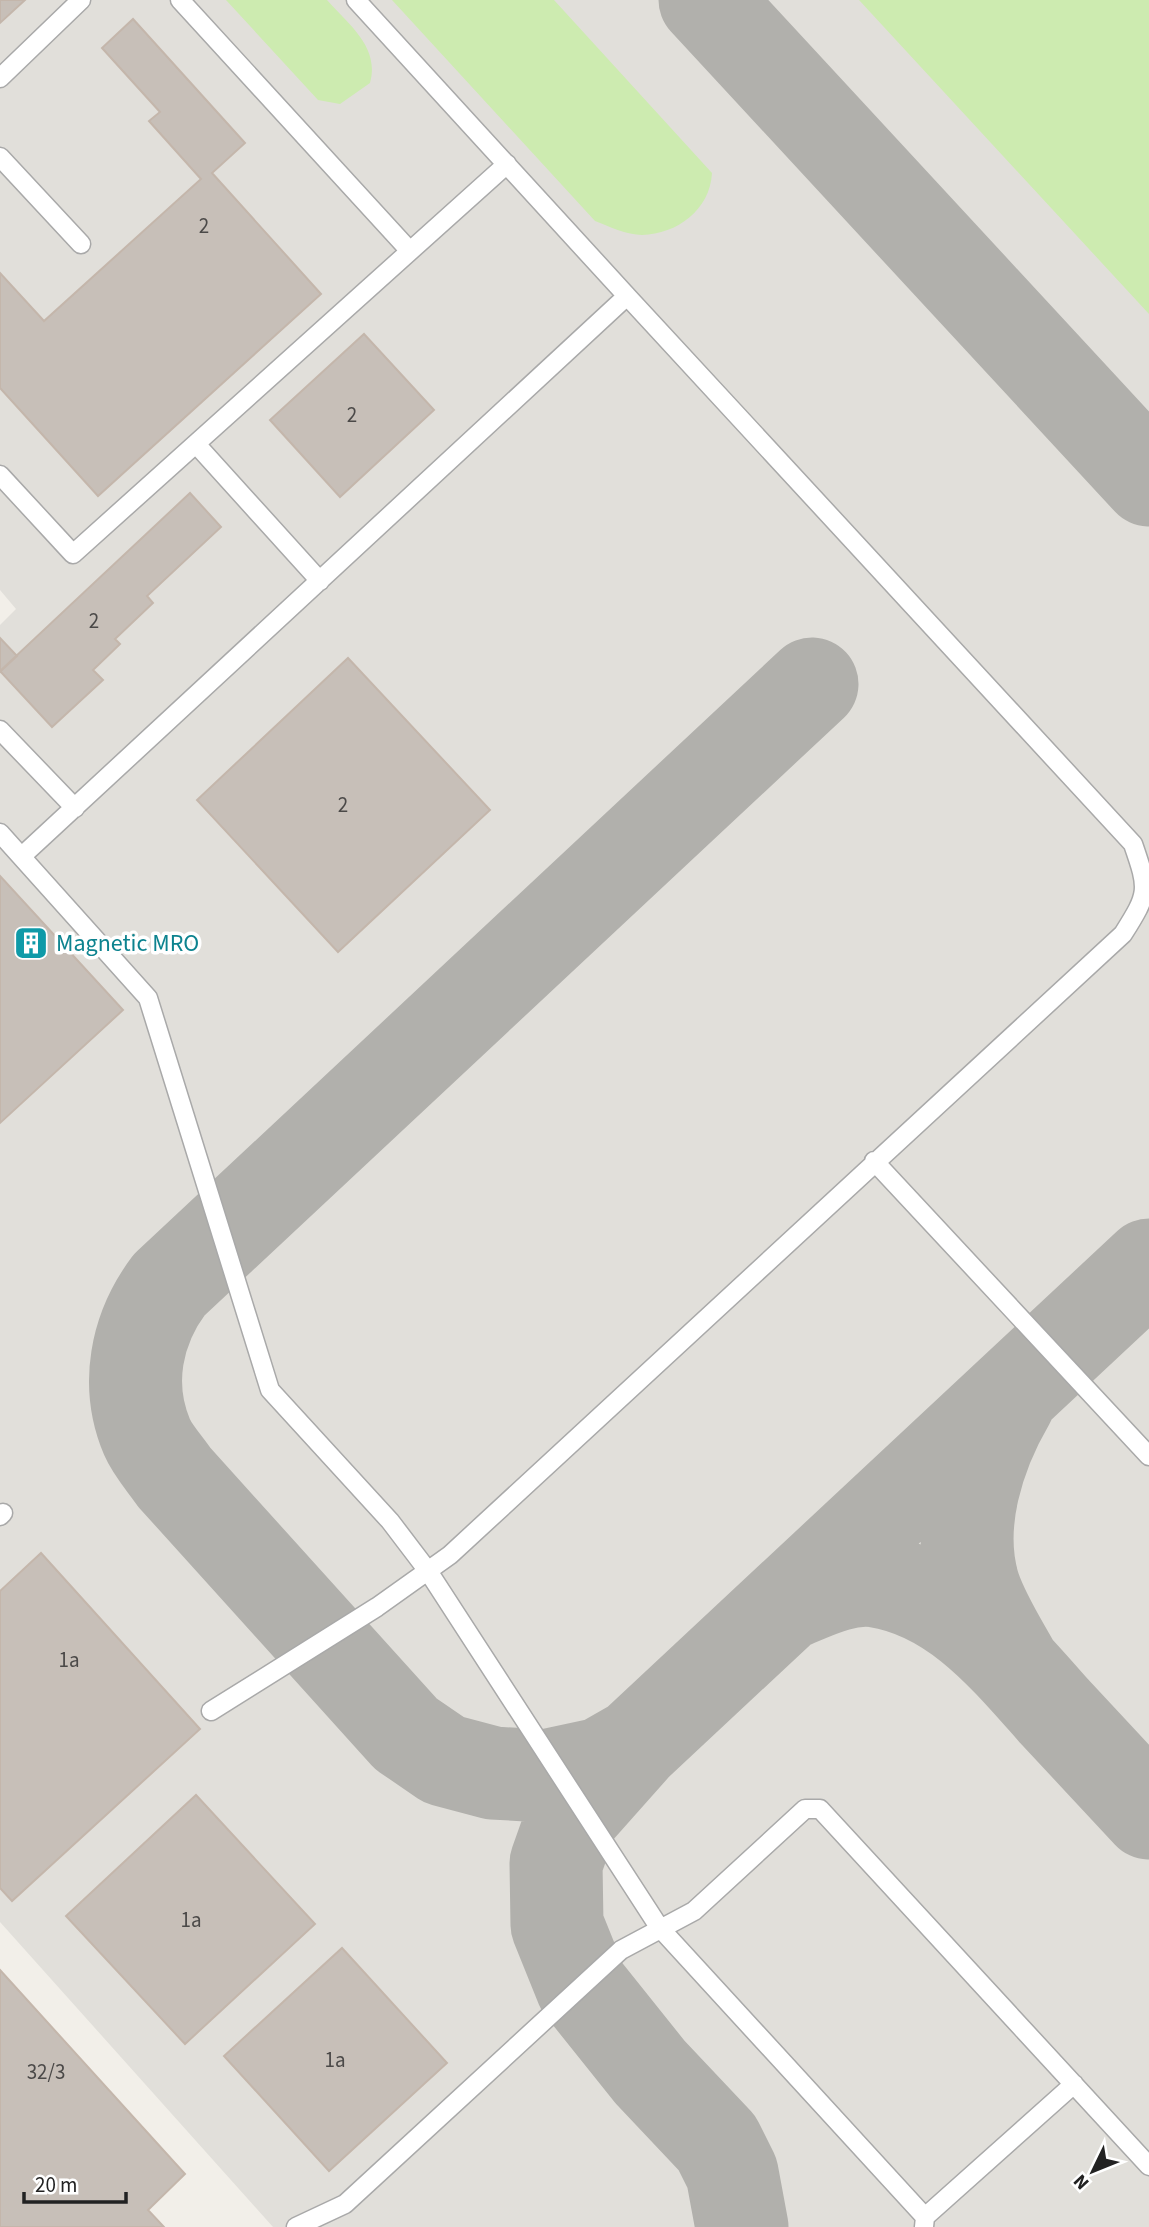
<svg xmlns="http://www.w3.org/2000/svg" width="1149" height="2227" font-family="'Source Sans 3',sans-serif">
<rect width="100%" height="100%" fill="#f2efe9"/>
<path fill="#e1dfda" d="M0 0H1149V2227H273L0 1922V625L16 609 0 590Z"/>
<path fill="#cdebb0" d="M226 0H327C349 25 380 47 370 83L340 104 318 100Z
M392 0H554L712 173C710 210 677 234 642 235 627 235 608 226 595 221Z
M859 0H1149V314Z"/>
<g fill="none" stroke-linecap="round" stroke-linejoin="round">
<path stroke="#b1b0ac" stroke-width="93" d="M705 0 1149 480
M812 684 169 1285C136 1329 125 1385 147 1437 153 1451 166 1465 174 1477L406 1734 444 1760 493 1773 545 1776 601 1764 636 1744 1149 1265
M1009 1401C978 1454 955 1525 974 1587 983 1614 999 1639 1013 1664
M789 1603C816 1592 845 1577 876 1581 954 1593 1005 1656 1054 1711 1086 1745 1117 1779 1149 1813
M636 1744 573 1815 556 1863 557 1925 582 1987 650 2072 717 2143 732 2173 742 2227"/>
</g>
<path fill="#c7bfb8" stroke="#c4b6ab" stroke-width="2" d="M0 0H25L0 23Z
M133 19 245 143 212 173 321 294 98 496 0 388V273L44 321 201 179 149 121 160 112 102 48Z
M364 334 434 410 340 497 270 420Z
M190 493 221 527 147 596 153 603 115 639 120 644 93 670 103 680 52 727 0 671Z
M0 638 17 656 0 672Z
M348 658 490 810 338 952 197 800Z
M0 876 123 1010 0 1123Z
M41 1553 200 1729 12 1901 0 1888V1591Z
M196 1795 315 1924 185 2044 66 1916Z
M342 1948 447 2063 329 2171 224 2056Z
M0 1970 185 2174 148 2210 164 2227H0Z"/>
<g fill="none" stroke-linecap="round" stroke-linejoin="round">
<g stroke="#a9a9a9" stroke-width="21">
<path id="lane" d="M180 0 410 251
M0 78 81 0
M0 157 81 244
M196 444 320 581
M0 475 73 554 507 164
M0 730 75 808
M0 833 148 998 270 1390 390 1521 428 1571 659 1927 925 2217 924 2227
M22 856 627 296 356 0
M874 1161 1149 1456
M0 1516 3 1513
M211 1711 377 1607 450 1555 1123 934C1149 893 1149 890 1133 844L627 296
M925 2217 1074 2084
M296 2227 345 2204 621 1950 694 1911 805 1809H820L1149 2166"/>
</g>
<use href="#lane" stroke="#fff" stroke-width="18"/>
</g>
<defs>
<g id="building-square" transform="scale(1.75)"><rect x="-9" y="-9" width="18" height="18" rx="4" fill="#0f9aa8" stroke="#fff"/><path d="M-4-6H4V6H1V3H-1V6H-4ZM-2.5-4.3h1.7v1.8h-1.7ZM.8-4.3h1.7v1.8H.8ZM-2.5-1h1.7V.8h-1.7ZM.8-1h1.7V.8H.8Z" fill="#fff"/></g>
</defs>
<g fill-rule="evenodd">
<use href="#building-square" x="31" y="943"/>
</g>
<g text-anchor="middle" stroke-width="7" stroke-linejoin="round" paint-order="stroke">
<g font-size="21" fill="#4b4948">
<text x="204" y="233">2</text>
<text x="352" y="422">2</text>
<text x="94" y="628">2</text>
<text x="343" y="812">2</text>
<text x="69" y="1667">1a</text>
<text x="191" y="1927">1a</text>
<text x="335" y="2067">1a</text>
<text x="46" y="2079">32/3</text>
</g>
<g font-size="24" fill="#0d838f" stroke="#fff" text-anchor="start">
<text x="56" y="951">Magnetic MRO</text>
</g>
</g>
<g transform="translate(1093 2171) rotate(227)" stroke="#ffffff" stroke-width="5" paint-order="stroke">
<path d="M0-5L12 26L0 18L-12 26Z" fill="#222222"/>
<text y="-10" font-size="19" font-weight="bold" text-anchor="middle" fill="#222222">N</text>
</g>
<path d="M24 2192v10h102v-10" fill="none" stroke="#222222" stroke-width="3.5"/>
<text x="35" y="2192" font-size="21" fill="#222222" stroke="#ffffff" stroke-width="5" paint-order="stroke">20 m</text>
</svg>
